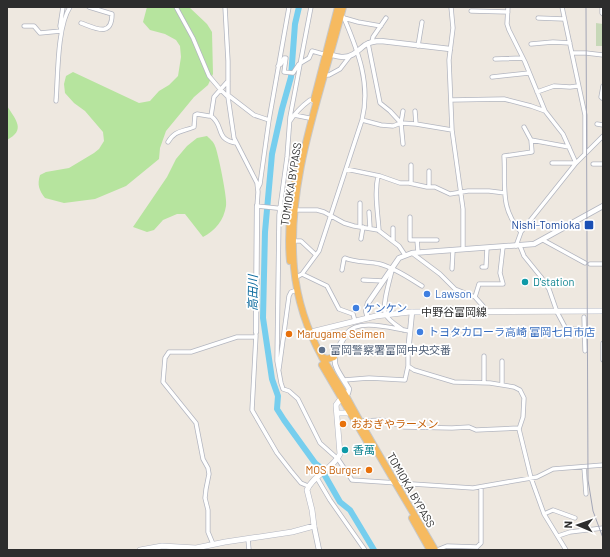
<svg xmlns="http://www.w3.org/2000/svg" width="610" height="557" font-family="Barlow,'Noto Sans JP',sans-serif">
<rect width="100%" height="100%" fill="#eee8e0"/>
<path fill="#b6e49e" d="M147 7H189L207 24 212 32 213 74 208 85 194 97 166 131 160 148 159 159 126 186 95 199 64 203 45 198C39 190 37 185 40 175L46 172 69 168 94 153 99 149 104 141 103 132 85 111 74 103 65 93 64 84 66 76 73 72 139 103 150 101 159 91 169 85 178 76 181 57 180 46 176 40 165 34 150 30 143 22Z
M7 106C16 120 26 130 7 140Z
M207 136C210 139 214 142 215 146 218 152 228 201 226 206 224 220 215 231 203 237L185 214H177L163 220 154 230 147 232 133 227 167 177 176 159 187 146 197 138Z"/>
<path fill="#c7d8b8" d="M596 23 603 24V54H602V46H596Z"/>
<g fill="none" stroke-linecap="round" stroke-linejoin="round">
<path stroke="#76ceee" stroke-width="6" d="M299 7 295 24 291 77 282 109 272 154 265 232 263 318 272 379 278 396 277 409 284 420 315 463 320 467 340 502 350 510 374 550"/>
<g stroke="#b3b6c0" stroke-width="5">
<path id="minor" d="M176 7 193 38 209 76 220 89 228 97
M225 7 228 61V97L234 138 257 183 258 192 257 206 295 210H317L324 212 344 223 354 226 378 230 399 246 405 255
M311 7 290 117 287 157 279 215 277 361 281 383 283 389 289 391 298 399 320 443 338 459 352 480 473 488 537 477 553 469 603 465
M451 7 453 28 449 60 452 130 463 209V249
M508 7 507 24 509 30 525 62 545 111 563 134 576 163H552
M562 7 585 115V153
M602 7V13L603 14
M471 11 508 12
M344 18 358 22 381 26
M538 18 564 19
M81 23C95 28 112 38 112 14L89 7
M24 26H34L40 33 61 31
M61 30 60 26 63 7
M372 42 373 37 386 18
M368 43 380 103 390 111 401 123 403 144
M531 44 553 42 570 43
M418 46 422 22
M572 53H586L603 55
M495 59 523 58
M278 66 281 64 284 58H286L284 72 293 73 299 64 309 58 312 51 323 54 326 53
M325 75H329L340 69 350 56
M492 77 529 73
M228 81 214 97 211 116C225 126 214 139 236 143
M537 92 554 86 570 87 578 86
M228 95 254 115 269 120
M602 98 601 97 603 86
M451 100 504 99 531 106 545 111
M56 101C58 76 57 27 70 7
M415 111 416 124
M294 115 309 118
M362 120 381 125 393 126 401 123 416 124 452 130
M290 121C295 113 302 106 310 100L313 101
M401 123 403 111
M597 124 603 125
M531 140 569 147
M168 142C175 130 182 132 194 127L195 115 197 114 209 116H211
M593 164H603
M346 169 380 176 400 183H409L427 187H435L450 194 468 191H489L505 193
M429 171V187
M378 176C374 194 378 213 379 231
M411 183V165
M258 188 260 184 269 120 289 7
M360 203V227
M369 212 370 228
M410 217V240H437
M393 228V241
M521 232C499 208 506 185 504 156L532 152 531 140 524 127
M361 239 363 227
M417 240 418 252
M543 240 585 263
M293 241H301L316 255
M516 246 521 232 576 163 603 136
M520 246 524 256 541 277 549 289 557 312 565 327
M412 253 440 274 455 289 475 297 483 306V312
M590 264H603
M482 267H486L487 248
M452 269 453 250
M342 270 344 259 345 258C356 263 369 261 380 264 395 268 409 278 422 286
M392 270C390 280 381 306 386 315 389 321 398 326 403 330
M302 274 327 286 339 309 353 314 355 321
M295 278 302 274 319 251 362 120C371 84 358 51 344 18L341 14
M363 280 383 281
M475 297 479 284H503L500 273 503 247
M584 317 585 351
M566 329H585
M346 334C358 317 393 329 410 331
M256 335 252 410 277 453 291 471 301 483 308 486
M603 343V360
M408 353V366L414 370 454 382 490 383 514 387 520 390 524 398 523 417 519 429 531 478 544 514 566 550
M484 356V383
M502 361V385
M279 369 289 296 291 292 294 291
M344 380 369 378 405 380 408 366
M360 421 383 420 404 427 452 428 469 427 476 430 519 428
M584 467 586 494
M317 478 330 500 365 550
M544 514 553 510 575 518
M558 536 570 532 603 528
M248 539 249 550
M213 544 208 532V510L205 498 206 489 209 474 208 468 203 459 196 423 163 382 165 358 169 352H191L237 337H256
M437 550 447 546 477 547 481 543V487"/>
</g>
<g stroke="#b3b6c0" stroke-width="6">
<path id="tertiary" d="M327 54C333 55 338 57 343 57 353 57 358 50 365 45 370 42 375 41 381 41L450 49
M368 318 366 311 368 303 399 258 412 253 534 244 603 206
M256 332 257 206
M408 353 412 312
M346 396 348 393 349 389C332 361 329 363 346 334
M314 526 319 550"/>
</g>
<g stroke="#b3b6c0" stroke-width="6">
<path id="secondary" d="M307 333 376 316 410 312 603 311
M337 413H350
M140 550 162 546 196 548 225 542 292 532 314 526 312 510 307 490C312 476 333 469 340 454L336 405 339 401 344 397"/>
</g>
<g stroke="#c8c8c8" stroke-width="8">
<path id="trunk" d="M343 7C322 91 286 179 294 268 297 298 307 330 322 357 330 371 339 384 347 398 375 450 406 500 435 550
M314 100 338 7
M290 261C287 230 291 200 297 169
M322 357 327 359 334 357
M322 365 372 450
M412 518 430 550"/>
</g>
<use href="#minor" stroke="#fff" stroke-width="3.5"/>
<use href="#tertiary" stroke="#fff" stroke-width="4.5"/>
<use href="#secondary" stroke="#fff" stroke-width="5"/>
<use href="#trunk" stroke="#f6ba60" stroke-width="6"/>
<path stroke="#a3a6b7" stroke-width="1" d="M586 7 588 480 593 511 603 538"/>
</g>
<rect fill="#1a4fb4" stroke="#fff" stroke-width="1.5" x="584" y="220" width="10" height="10" rx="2"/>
<g fill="#0f9aa8" stroke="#fff" stroke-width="1.5">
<circle cx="525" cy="282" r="4"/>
<circle cx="345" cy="450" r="4"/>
</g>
<g fill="#3f7fe0" stroke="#fff" stroke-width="1.5">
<circle cx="427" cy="294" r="4"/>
<circle cx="356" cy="308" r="4"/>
<circle cx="420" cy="332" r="4"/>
</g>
<g fill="#e8710a" stroke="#fff" stroke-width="1.5">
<circle cx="289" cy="334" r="4"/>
<circle cx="343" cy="424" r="4"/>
<circle cx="369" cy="470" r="4"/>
</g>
<circle fill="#5c6f8a" stroke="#fff" stroke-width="1.5" cx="322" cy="350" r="4"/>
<g text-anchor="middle" stroke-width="3.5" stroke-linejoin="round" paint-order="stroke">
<g font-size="11" fill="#2d2d2d" stroke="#fff">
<text transform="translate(291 184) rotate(-81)" y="4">TOMIOKA BYPASS</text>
<text x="454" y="316">中野谷富岡線</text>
<text transform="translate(411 490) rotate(60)" y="4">TOMIOKA BYPASS</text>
</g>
<g font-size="11" fill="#164399" stroke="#fff" text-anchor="end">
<text x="580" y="229">Nishi-Tomioka</text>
</g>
<g font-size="11" fill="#0d838f" stroke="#fff" text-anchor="start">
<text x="533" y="286">D'station</text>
<text x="353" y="454">香萬</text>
</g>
<g font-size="11" fill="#366cbe" stroke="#fff" text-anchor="start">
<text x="435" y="298">Lawson</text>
<text x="364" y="312">ケンケン</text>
<text x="428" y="336">トヨタカローラ高崎 富岡七日市店</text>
</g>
<g font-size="11" fill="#c56008" stroke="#fff" text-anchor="start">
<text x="297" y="338">Marugame Seimen</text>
<text x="351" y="428">おおぎやラーメン</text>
<text x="361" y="474" text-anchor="end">MOS Burger</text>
</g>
<g font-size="11" fill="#4e5e75" stroke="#fff" text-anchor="start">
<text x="330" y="354">富岡警察署富岡中央交番</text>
</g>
<g font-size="12" font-style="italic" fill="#0f6da0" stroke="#fff">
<text transform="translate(253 293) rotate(-89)" y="4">高田川</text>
</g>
</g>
<rect width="610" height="557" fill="none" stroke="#2d2d2d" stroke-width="16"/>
<g transform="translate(578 525) rotate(272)" stroke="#ffffff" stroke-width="3" paint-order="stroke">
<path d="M0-3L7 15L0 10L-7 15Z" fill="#2d2d2d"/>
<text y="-6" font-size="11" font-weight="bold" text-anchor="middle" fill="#2d2d2d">N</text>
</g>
</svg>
